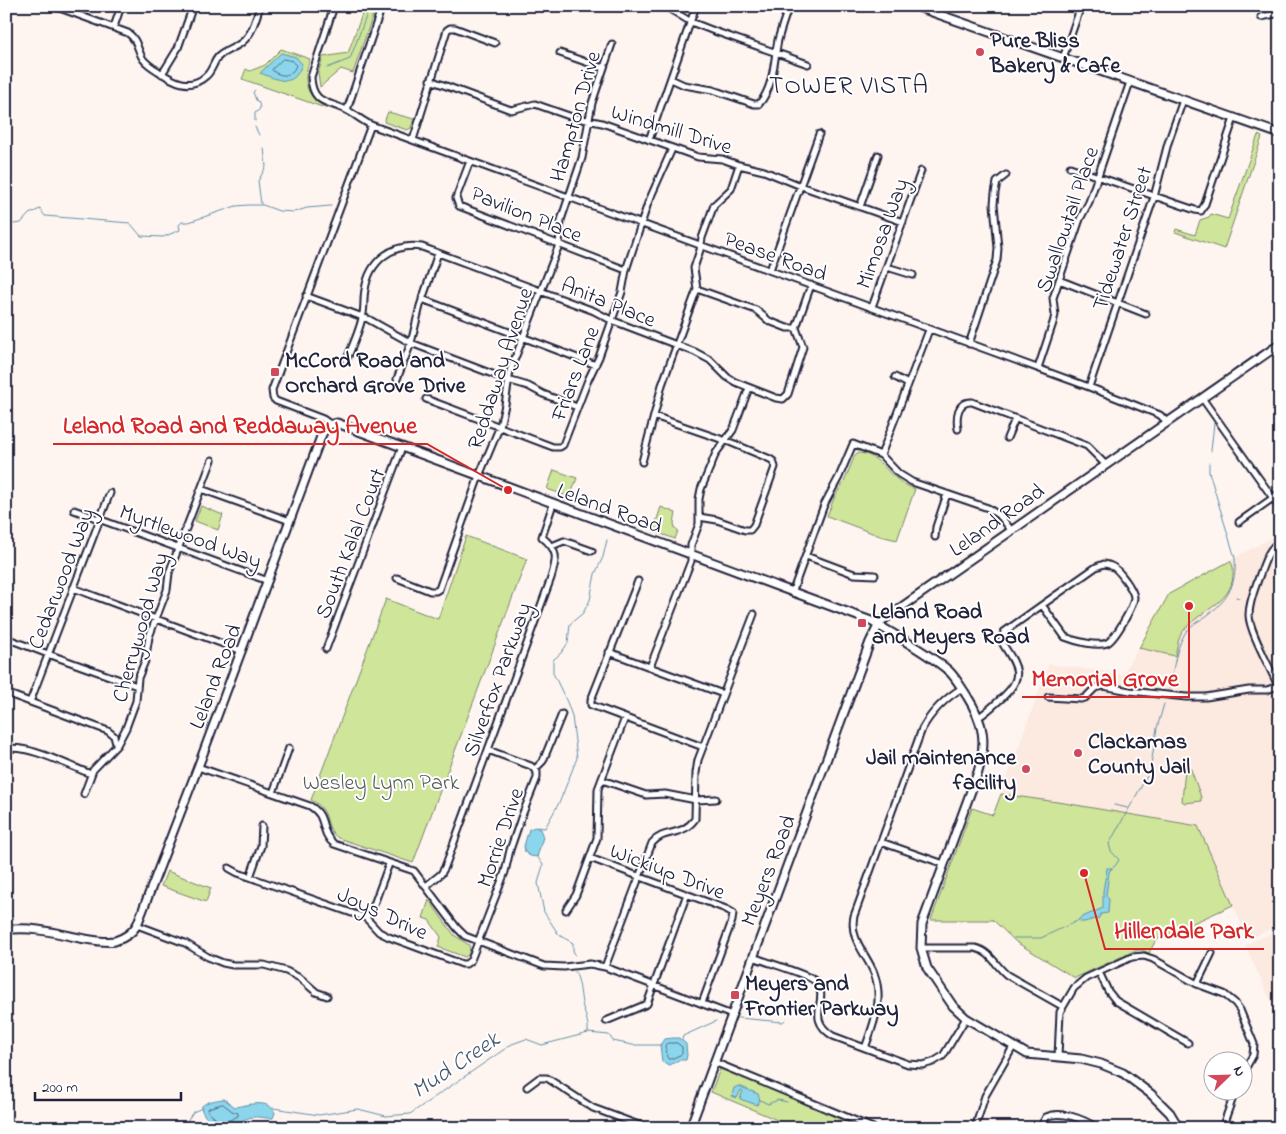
<svg xmlns="http://www.w3.org/2000/svg" width="1286" height="1134" font-family="'Indie Flower',sans-serif">
<rect width="100%" height="100%" fill="#fef5f1"/>
<filter id="ink" filterUnits="userSpaceOnUse"><feTurbulence type="fractalNoise" baseFrequency=".02" numOctaves="2"/><feDisplacementMap in="SourceGraphic" scale="10" xChannelSelector="R" yChannelSelector="G"/><feConvolveMatrix kernelMatrix="1 2 1 2 8 2 1 2 1" color-interpolation-filters="sRGB"/></filter>
<g filter="url(#ink)">
<path fill="#fce9e0" d="M1280 533V924L1251 938 1247 936 1198 826 1064 803 1001 794 1049 664 1123 674 1169 594Z
M1280 929V1021L1245 945Z"/>
<path fill="#cfe59a" stroke="#78846a" d="M365 6H376L353 73 341 69 320 87 318 73 323 57 348 53Z
M281 49 310 59C301 83 307 97 328 109L242 79 246 69 250 71 265 65Z
M388 112 414 119 411 128 407 130 384 122Z
M1258 135 1262 137 1224 249 1175 232 1176 229 1195 235 1200 220 1209 217 1211 214 1228 219Z
M857 453C876 453 884 469 897 479 902 484 908 486 915 489L897 540 880 536 827 516 835 496 844 482 855 455Z
M554 470 577 478 570 497 547 489Z
M201 506 223 515 218 530 195 521Z
M661 507 676 513 674 523 675 528 678 531 675 539 653 531Z
M466 536 527 559 413 863 338 838C322 826 333 811 311 800L386 599 438 619Z
M1230 561C1234 566 1233 569 1233 576 1231 604 1200 610 1184 630 1178 637 1177 647 1175 656L1139 648 1169 594Z
M1187 767H1190L1201 797V801L1185 803 1182 801 1185 770Z
M1001 794 1064 803 1198 826 1233 905 1156 940 1149 953 1141 950 1134 951 1075 978 1016 942 993 920H931L972 808 993 815Z
M167 871 211 888 206 902 161 886Z
M429 900 454 935 469 945C471 949 469 955 465 957L438 947 441 937 429 920 423 918Z
M720 1069H723L861 1128H796L711 1092Z"/>
<path fill="#8cd6ed" stroke="#628ea6" d="M281 53 296 57 302 64C294 89 279 80 260 73Z
M535 827 540 829 543 837 537 857 530 856 525 852 524 846 529 829Z
M1107 868H1112L1109 872 1106 896 1109 899 1108 913 1101 914 1098 919C1093 918 1087 923 1080 922L1078 920 1080 918 1103 908V891Z
M673 1038H679L686 1044 687 1055 686 1060H679L670 1065 662 1062 660 1045 664 1039Z
M739 1086 758 1094 760 1100 757 1105 740 1099 743 1091 741 1090 737 1098 732 1096 734 1088Z
M224 1099 235 1107C248 1105 269 1098 275 1113L273 1118C266 1119 259 1116 253 1117 235 1120 227 1134 209 1120 205 1117 202 1113 201 1107 206 1101 216 1100 224 1099Z"/>
<g fill="none" stroke-linecap="round" stroke-linejoin="round">
<path stroke="#4c6a82" stroke-width="1" d="M283 59 293 61 296 65C292 77 281 78 272 70Z
M668 1043H677L682 1047V1054L671 1059H668L665 1046Z
M223 1104 232 1111 238 1113V1116L224 1123 216 1119 207 1111 209 1108Z"/>
<path stroke="#628ea6" stroke-width="1" d="M327 68 350 59 370 6
M255 90 253 92 256 100 259 103 260 109 255 113V121
M255 127 259 135
M261 204 258 181 266 167 264 148
M6 225 21 223 29 214 40 209 45 216 130 223 141 236 163 237 180 230 179 225 182 222H189L236 206 249 205H263L279 211 294 212 307 208 331 206
M1235 369 1260 352
M1205 390 1229 374
M1211 451 1214 423
M1236 597 1239 598
M1169 691C1173 673 1175 651 1184 635 1189 626 1197 622 1205 617 1227 601 1237 586 1235 558L1209 472V463
M1114 805 1128 808
M537 827 545 828 560 801 577 758 572 716 567 702 553 673V660L561 653 568 643 570 624 583 613 590 600 595 574 603 557 607 540
M537 856 543 865 538 883 544 912 559 935 573 943V950L575 955
M1111 869 1115 866 1119 860 1111 851 1109 844 1150 771 1157 728 1164 704
M1014 938H1041L1077 921
M575 972C580 981 580 992 582 1003 584 1014 589 1020 588 1033
M738 1018 783 1022 786 1019
M682 1040 683 1036 716 1021
M760 1100 768 1104 778 1100 787 1102
M273 1108 319 1115 358 1109 386 1116 410 1114 512 1044 526 1039 542 1045 588 1033 609 1035 613 1041 632 1045H661
M78 1128 82 1125 112 1123 115 1128
M187 1128 185 1124 193 1112 202 1108"/>
<g stroke="#22223b" stroke-width="9">
<path id="street" d="M54 6 128 33C138 40 137 50 143 59 147 64 153 68 158 71 173 81 190 91 206 76 212 71 213 63 218 57 224 51 232 49 238 45 252 37 255 21 260 6
M334 6 311 77C312 105 329 101 348 111 356 115 362 121 371 125L1089 387 1160 415 1167 422
M571 6 578 9
M668 8 691 22 714 31 808 64
M1261 17 1280 13
M114 27 121 6
M560 53 603 68
M1063 58 1081 6
M162 74 178 48 193 6
M671 79 684 85 713 90 754 104H759C774 87 774 60 778 40 781 29 785 17 789 6
M430 80 511 110 535 104 572 117 602 123 698 157 722 159 739 165 764 171 801 186 903 222
M347 110 382 6
M413 140 447 30 450 28H455L495 43
M649 140 696 6
M470 161 456 198 459 206 626 270
M1070 167 1195 210 1201 211 1205 204 1234 118
M860 207 878 155
M887 267 913 275
M770 270 819 134
M1059 280 1146 314
M697 289 756 310 769 321 787 328H796
M306 296 368 319 411 343 508 380 528 386 543 394 577 407
M422 299 596 365
M872 307 921 171
M969 344 997 260 998 248 994 204 995 193 997 182 1006 175
M346 361C352 347 359 332 362 318 365 309 363 299 365 290 369 261 393 242 422 247L594 311 611 320 695 352 710 360 727 377 735 382 776 398 783 399 788 394 803 347 796 328 811 285
M1038 368 1053 323 1055 315 1053 298 1080 219 1089 202 1130 82
M895 377 908 384
M397 379 411 343 420 306 438 253
M1089 387 1154 197 1168 143 1183 100
M1202 398 1280 508
M426 399 553 447H560L563 445 588 380 599 357 622 292 626 270 648 203 672 149
M654 416 732 443 770 459 773 461 775 467 754 525 750 530H745L717 520 699 517
M330 424 323 419 276 401 273 398 272 390 371 125
M958 429C956 417 957 401 972 402L1087 446 1105 464
M1007 438 1015 419
M881 455 929 330
M642 462 662 385 697 289 694 268 700 250 702 238 714 205 731 189 739 165
M201 489 290 521
M74 510 268 581
M1239 522 1280 493
M935 537 936 527 947 494
M552 546 564 541 592 551
M806 556 854 574 875 575
M1104 564C1105 564 1110 565 1111 566 1118 568 1133 589 1134 597 1134 606 1115 639 1107 643 1097 647 1075 641 1065 637L1042 605 1096 567Z
M397 578 430 591H436L439 589 479 476 500 426 505 405 510 371 559 245 561 220 582 158 592 103 612 44
M638 581 591 700V705L703 747
M73 588 242 651
M792 593 824 505 839 477 853 444 881 455 899 474 912 482 988 508 1001 517 1011 530
M6 638 48 654 137 686
M326 649 402 447
M609 652 723 694
M650 667 691 561V545L699 524V499L701 489 716 453 733 430 749 388
M1278 686C1271 669 1249 631 1249 615 1249 601 1256 586 1260 574 1265 561 1268 549 1280 541
M6 693 108 731 114 736 116 744
M1048 697 1081 699 1085 698 1095 688 1103 686 1130 691 1186 697H1206L1249 690H1267L1278 686 1280 690
M30 702 110 493
M979 717C988 711 995 704 1003 697 1027 675 1015 664 1001 641L1004 632 1042 605
M6 749C28 744 69 766 91 774
M198 767 310 806C328 816 319 832 334 844L414 871 457 928 465 936 544 966 564 967 590 964 605 967 732 1015
M535 769 543 761 562 714
M602 780 646 795 665 794 696 800 716 799
M273 793 289 748
M84 794 93 770 117 745 126 728 136 701 138 678 145 661 149 637 167 590 169 573 212 460
M881 842 944 864
M590 858 726 909 733 913 732 921 702 1003
M229 868 238 873 366 918 379 932 389 937 462 964H466L471 960 505 872 510 850 521 818 537 778V772L531 766 488 750
M250 877 261 846 262 826
M426 886 441 874 445 867 551 578C557 558 559 551 542 537L553 504
M566 910 576 895 597 838 598 789 625 718
M366 918 373 907 389 864
M137 925 185 943 208 957 223 963 233 965H264L286 971 300 978 316 992 327 996
M921 948H975C990 951 996 966 1007 975L1062 1006
M753 957C765 962 808 974 815 981 832 1000 803 1017 833 1036L908 1064 923 1065 933 1062 943 1056 966 1018
M605 967 652 843C665 828 681 838 695 819L696 773 698 760 754 614
M1099 972 1108 991 1116 1001 1188 1043
M1197 984 1212 953
M606 1021 647 1004 687 894
M865 1048C874 1023 884 1000 874 973 866 953 849 939 854 916L922 729C932 711 944 699 962 688
M1058 1057 1060 1012 1074 988 1086 978 1132 957 1144 956 1153 959 1197 984 1224 994 1235 1003 1240 1010 1254 1044 1253 1055 1244 1071
M714 1062 873 1128
M527 1087 539 1078H547L593 1108 647 1128
M975 1128 985 1096 1013 1047
M1040 1128 1046 1117C1061 1110 1084 1119 1097 1128
M1222 1128 1235 1092"/>
</g>
<g stroke="#22223b" stroke-width="11">
<path id="secondary" d="M915 6 1280 134
M6 930C31 926 56 933 80 938 92 940 104 943 115 941 125 938 132 933 137 925L198 767 322 434 328 425 337 423 871 621C895 635 928 653 949 671 956 678 961 687 967 696 984 723 987 742 978 772L922 924 921 948 927 968 953 1006 966 1018 1027 1054 1081 1059 1101 1064 1123 1073 1151 1094 1170 1113 1179 1128
M690 1128 870 642 880 622 1280 344"/>
</g>
<use href="#street" stroke="#fff" stroke-width="5"/>
<use href="#secondary" stroke="#fff" stroke-width="7"/>
</g>
</g>
<g fill="#d1495b" stroke="#fff" stroke-width="2">
<circle cx="980" cy="52" r="5"/>
<rect x="270" y="367" width="10" height="10" rx="2.5"/>
<rect x="857" y="618" width="10" height="10" rx="2.5"/>
<circle cx="1078" cy="753" r="5"/>
<circle cx="1026" cy="769" r="5"/>
<rect x="730" y="990" width="10" height="10" rx="2.5"/>
</g>
<g text-anchor="middle" stroke-width="4" stroke-linejoin="round" paint-order="stroke">
<g font-size="22" font-weight="bold" fill="#22223b" stroke="#fff" text-anchor="start">
<text x="990" y="47">Pure Bliss<tspan x="990" dy="25">Bakery &amp; Cafe</tspan></text>
<text x="285" y="367">McCord Road and<tspan x="285" dy="25">Orchard Grove Drive</tspan></text>
<text x="872" y="618">Leland Road<tspan x="872" dy="25">and Meyers Road</tspan></text>
<text x="1088" y="748">Clackamas<tspan x="1088" dy="25">County Jail</tspan></text>
<text x="1016" y="764" text-anchor="end">Jail maintenance<tspan x="1016" dy="25">facility</tspan></text>
<text x="745" y="990">Meyers and<tspan x="745" dy="25">Frontier Parkway</tspan></text>
</g>
<g font-size="22" fill="#22223b" stroke="#fff">
<text transform="translate(574 116) rotate(-74)" y="8">Hampton Drive</text>
<text transform="translate(672 128) rotate(17)" y="8">Windmill Drive</text>
<text transform="translate(527 213) rotate(22)" y="8">Pavilion Place</text>
<text transform="translate(1066 219) rotate(-71)" y="8">Swallowtail Place</text>
<text transform="translate(881 233) rotate(-70)" y="8">Mimosa Way</text>
<text transform="translate(1121 238) rotate(-72)" y="8">Tidewater Street</text>
<text transform="translate(776 255) rotate(20)" y="8">Pease Road</text>
<text transform="translate(609 301) rotate(22)" y="8">Anita Place</text>
<text transform="translate(499 368) rotate(-72)" y="8">Reddaway Avenue</text>
<text transform="translate(574 373) rotate(-69)" y="8">Friars Lane</text>
<text transform="translate(610 507) rotate(20)" y="8">Leland Road</text>
<text transform="translate(996 519) rotate(-35)" y="8">Leland Road</text>
<text transform="translate(191 535) rotate(20)" y="8">Myrtlewood Way</text>
<text transform="translate(349 543) rotate(-69)" y="8">South Kalal Court</text>
<text transform="translate(60 578) rotate(-69)" y="8">Cedarwood Way</text>
<text transform="translate(139 627) rotate(-74)" y="8">Cherrywood Way</text>
<text transform="translate(214 676) rotate(-69)" y="8">Leland Road</text>
<text transform="translate(496 679) rotate(-70)" y="8">Silverfox Parkway</text>
<text transform="translate(499 837) rotate(-71)" y="8">Morrie Drive</text>
<text transform="translate(668 870) rotate(21)" y="8">Wickiup Drive</text>
<text transform="translate(767 870) rotate(-69)" y="8">Meyers Road</text>
<text transform="translate(383 912) rotate(25)" y="8">Joys Drive</text>
</g>
<g font-size="22" fill="#565c58" stroke="#fff">
<text x="381" y="789">Wesley Lynn Park</text>
</g>
<g font-size="24" font-style="italic" fill="#425870" stroke="#fff">
<text transform="translate(455 1064) rotate(-34)" y="8">Mud Creek</text>
</g>
<g font-size="25" letter-spacing="1" fill="#22223b" stroke="#fff">
<text x="849" y="93">TOWER VISTA</text>
</g>
</g>
<path fill="none" stroke="#d62828" stroke-width="2" d="M508 490L427 444H53M1189 606L1189 697H1022M1084 873L1105 949H1264"/>
<g fill="#d62828" stroke="#fff" stroke-width="2">
<circle cx="508" cy="490" r="5"/>
<circle cx="1189" cy="606" r="5"/>
<circle cx="1084" cy="873" r="5"/>
</g>
<g font-size="24" text-anchor="middle" font-weight="bold" fill="#d62828" stroke="#fff" stroke-width="4" stroke-linejoin="round" paint-order="stroke">
<text x="240" y="433">Leland Road and Reddaway Avenue</text>
<text x="1105" y="686">Memorial Grove</text>
<text x="1184" y="938">Hillendale Park</text>
</g>
<rect width="1286" height="1134" fill="none" stroke="#fff" stroke-width="25"/>
<rect x="12" y="12" width="1261" height="1109" fill="none" stroke="#22223b" stroke-width="2" filter="url(#ink)"/>
<g transform="translate(1228 1076) rotate(67)"><circle r="24" fill="#ffffff" stroke="#a7a7b1"/>
<path d="M0-4L9 19L0 12L-9 19Z" fill="#d1495b"/>
<text y="-8" font-size="14" font-weight="bold" text-anchor="middle" fill="#22223b">N</text>
</g>
<path d="M35 1092v8h146v-8" fill="none" stroke="#22223b" stroke-width="2.5"/>
<text x="42" y="1092" font-size="15" fill="#22223b" stroke="#ffffff" stroke-width="4" paint-order="stroke">200 m</text>
</svg>
